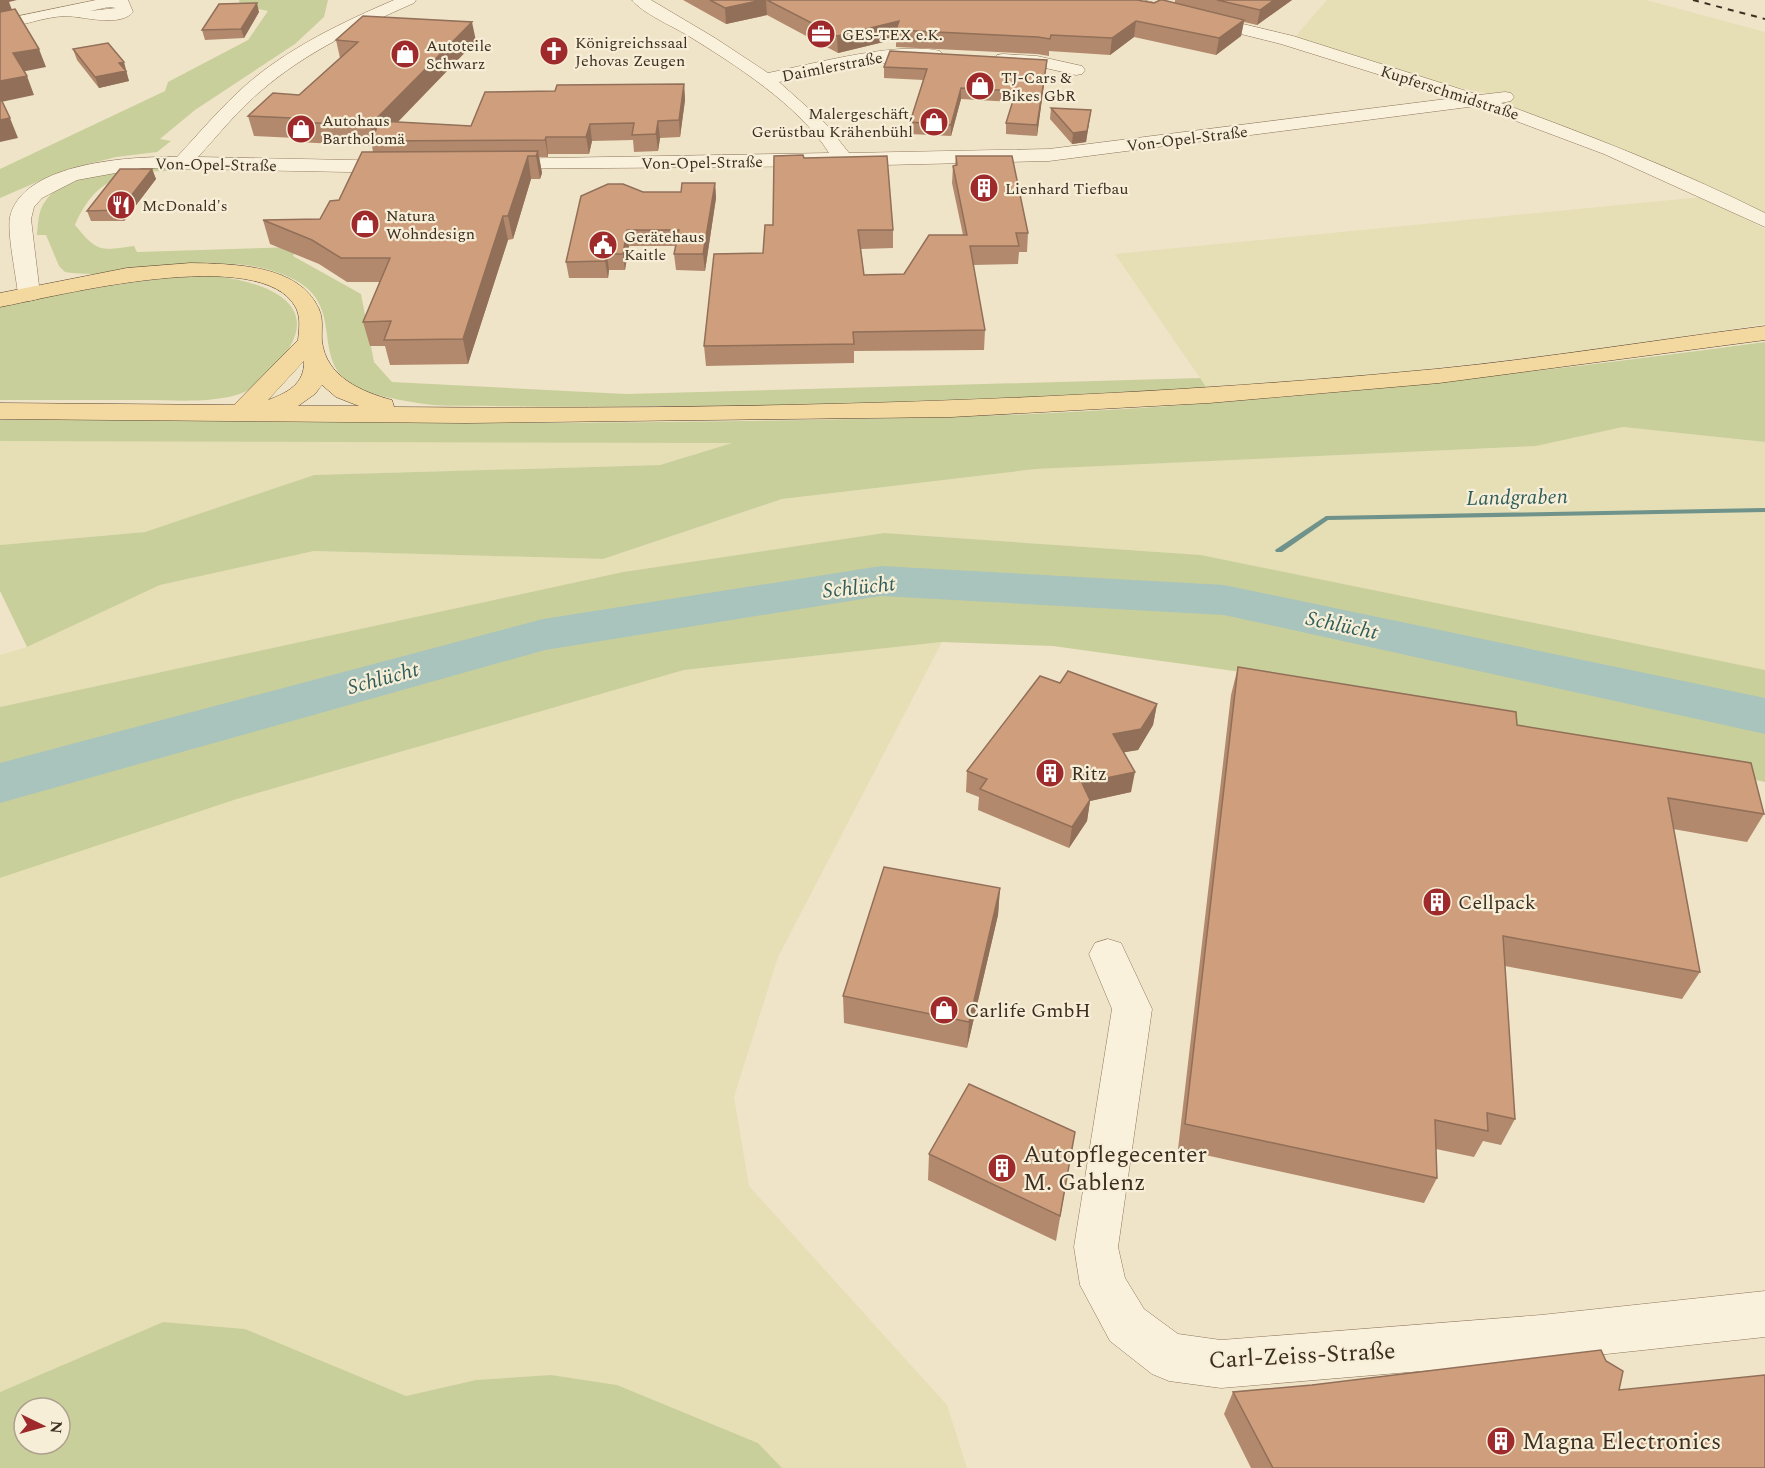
<svg xmlns="http://www.w3.org/2000/svg" width="1765" height="1468" font-family="Spectral,serif">
<rect width="100%" height="100%" fill="#f0e4c8"/>
<path fill="#e6deb5" d="M1327 0H1646L1765 32V215L1505 106 1504 97 1447 85 1294 38Z
M1702 197 1765 229V324L1615 348 1402 372 1208 390 1115 254Z
M1623 427 1765 442V670L1201 555 884 533 623 572 0 707V655L27 647 160 585 314 551 603 559 782 499 1036 469 1536 446Z
M0 441 735 442 660 465 314 475 145 532 0 545Z
M942 642 778 957 734 1097 749 1186 947 1405 967 1468H782L758 1443 617 1385 551 1375 476 1380 406 1396 244 1329 163 1322 0 1392V878L237 799 684 670Z"/>
<path fill="#c9cf9b" fill-rule="evenodd" d="M239 0H328L324 17 295 44 195 110 160 139 171 141 157 152 116 157 65 170 0 198V169L165 91 168 82 248 40 268 11 240 5Z
M144 167H189L185 171C133 171 98 171 75 225 97 252 100 251 134 246L137 252 297 247 293 256 361 294 374 362 392 382 626 394 1200 378 1208 390C1122 394 1037 399 951 403 855 407 759 406 664 406 607 407 550 407 493 406 471 405 447 407 425 404 405 401 365 395 349 383 312 355 344 306 295 280 222 242 139 283 65 272L59 266 46 235H37C38 224 38 212 44 203 61 175 114 172 144 167Z
M214 276C267 282 330 305 277 364 264 379 253 391 233 396 204 403 172 400 142 400 95 400 47 400 0 400V306C71 293 142 277 214 276Z
M1765 342V442L1623 427 1536 446 1036 469 782 499 603 559 314 551 160 585 27 647 0 591V545L145 532 314 475 660 465 732 443 0 441V420C154 416 308 423 462 423 625 423 788 421 951 417 1224 409 1495 378 1765 342Z
M884 533 1201 555 1765 670V782L1278 677 1053 646 942 642 684 670 237 799 0 878V707L623 572Z
M163 1322 245 1329 406 1396 476 1380 551 1375 617 1385 758 1443 782 1468H0V1392ZM24 1408H60V1444H24Z"/>
<g fill="none" stroke-linecap="round" stroke-linejoin="round">
<path fill="#6f938a" fill-rule="evenodd" d="M1765 508V512L1328 520 1282 552H1276L1275 550 1326 516Z"/>
<path fill="#a9c4bc" fill-rule="evenodd" d="M881 566 1224 585 1765 698V734L1224 615 881 596 545 650 0 803V763L543 619Z"/>
<g stroke="#8d765c" stroke-width="1">
<path id="minor" d="M96 0H128L133 12C120 28 82 16 65 16 44 17 20 26 0 30V20ZM109 7 116 8 90 11Z
M394 0H416L414 3C360 27 306 52 262 90 238 110 219 134 198 157L400 161 407 163 410 167 407 171 400 173 143 168 77 180 42 198 34 207 31 219 40 294 37 299 29 301 21 299 18 294C16 275 7 233 10 217 22 162 133 156 177 157 200 132 222 106 247 84 290 47 343 22 394 0Z
M632 0H651L715 38 768 73C813 64 897 41 940 51L943 55 940 59 934 60 871 64 779 82 826 124 849 153 1049 149 1454 98 1281 44 1117 3 1115 0H1143L1293 36 1479 95 1505 92 1511 93 1514 97 1511 101 1501 103C1591 136 1679 170 1765 213V227L1604 154 1476 106 1049 161 843 166 489 169 486 165 489 161 496 159 829 153C799 105 734 64 687 35 672 26 642 13 632 0Z
M1003 54 1037 56 1082 66 1085 70 1082 74 1076 75 1037 66 997 63 994 59 997 55Z
M1108 939 1121 943 1152 1009 1118 1247 1125 1278 1144 1309 1178 1334 1221 1340 1541 1315 1765 1291V1337L1541 1361 1221 1388 1169 1381 1152 1374 1110 1341 1080 1285 1074 1247 1112 1009 1089 954 1095 943Z"/>
</g>
<g stroke="#5b4430" stroke-width="1">
<path id="major" d="M191 263C233 264 299 264 319 309 324 321 321 330 322 341 326 377 362 392 392 400L394 407C741 410 1091 402 1436 369 1546 358 1656 340 1765 326V340L1439 383 1209 403 951 417 466 423 0 419V403L234 405 298 340C299 329 301 319 296 308 263 243 57 296 0 307V293L127 268ZM304 361C305 384 287 393 268 400ZM322 385 336 397 359 406H298L315 394Z"/>
</g>
<use href="#minor" fill="#faf1dc" fill-rule="evenodd"/>
<use href="#major" fill="#f3d9a0" fill-rule="evenodd"/>
<path stroke="#3d2e20" stroke-width="2" stroke-dasharray="6 6" stroke-linecap="butt" d="M1693 0 1765 19"/>
</g>
<path fill="#b2896c" d="M683 0H1137L1154 3H1175V0H1292L1257 25 1244 22 1241 36 1216 55 1134 37 1110 55 1049 51V56L1037 54 896 47V39L838 53 767 15 726 24Z
M259 12 244 38 205 40 202 30Z
M336 40 476 41 398 122 471 126 555 91 684 84 685 100 680 137 660 138 658 151 634 152 633 140 592 141 589 154H548V157H539L542 173 540 179H531L513 239 508 240 468 364 390 365 385 346H370L363 322 380 282H347L319 264 270 244 263 220 320 219 339 200 373 152 372 146 298 142 296 138 254 136 248 116 299 95 340 58Z
M73 49 127 73H126L129 81 99 88 77 60Z
M1047 60 1037 136 1006 134V123L1013 102 961 99 951 136 910 134V122L923 80 884 78V67Z
M1051 108 1091 110 1086 142 1072 144 1050 119Z
M956 156 1028 233 1027 252H1019L1018 264 973 265 985 330 984 350 854 351V363L706 366 704 346 763 253 773 225 804 158 893 230V248L861 249 864 275 904 274 963 235 952 183 953 166H955Z
M152 169 156 179 124 221H91L87 211Z
M715 183 716 198 705 271 676 270 674 254 676 246H629L625 270H609L608 278H569L566 262 643 192H681Z
M1238 667 1764 814 1747 842 1673 829 1700 972 1682 999 1505 966 1515 1119 1501 1145 1483 1141 1474 1157 1436 1149 1437 1178 1424 1203 1178 1149 1231 695Z
M1157 704 1153 725 1138 750 1123 752 1131 792 1090 801 1087 821 1069 848 978 810 979 797 966 792 967 771Z
M1000 888 998 915 967 1048 844 1023 843 996Z
M1075 1132 1056 1241 928 1180 929 1154Z
M1619 1390 1765 1468H1251L1224 1414 1233 1392Z"/>
<path fill="#916f58" d="M0 0H17L9 2 14 15 0 18Z
M762 0H766L767 15 726 24 725 8Z
M1274 0H1292L1257 25 1260 10Z
M257 3 259 12 244 38 241 29Z
M1244 20 1241 36 1216 55 1219 38Z
M899 21 896 30V39L838 53 837 36Z
M1136 21 1134 37 1110 55 1112 38Z
M472 22 476 41 379 141H374L370 125Z
M39 49 46 67 21 72 13 53Z
M1047 60 1046 70 1037 136V125Z
M124 62 129 81 99 88 95 77 119 63Z
M27 76 34 95 1 102 0 99V81Z
M684 84 685 100 680 137 679 120Z
M961 88V99L951 136V125Z
M1091 110 1086 142 1072 144 1073 133Z
M10 118 18 138 0 142V120Z
M658 121 660 138 658 151 656 134Z
M590 124 592 141 589 154 586 137Z
M546 137 548 154V157L545 140Z
M538 151 542 173 540 179 536 156Z
M528 156 531 179 513 239 508 216Z
M152 169 156 179 124 221 120 210Z
M715 183 716 198 705 271 703 254Z
M503 216 508 240 468 364 463 339Z
M627 230 629 246 625 270 623 254Z
M607 254 609 270 608 278 605 261Z
M1157 704 1153 725 1138 750 1109 755 1113 734Z
M1135 772 1131 792 1090 801 1087 821 1069 848 1072 827 1082 783Z
M1000 888 998 915 967 1048 969 1022Z"/>
<path fill="#cf9f7d" stroke="#916f58" stroke-width="1.5" d="M710 0H762L725 8Z
M767 0H1137L1154 3 1160 0H1163L1244 20 1219 38 1136 21 1112 38 1051 35 1050 39 1038 37 896 30 899 21 837 36Z
M1217 0H1274L1260 10Z
M257 3 241 29 202 30 219 4Z
M15 9 39 49 13 53 27 76 0 81V12Z
M363 16 472 22 370 125 292 122 291 118 248 116 273 93 299 95 358 42 336 40Z
M108 43 124 62 119 63 126 71 95 77 73 49Z
M890 51 1047 60 1037 125 1006 123 1016 91 961 88 951 125 910 122 927 69 884 67Z
M684 84 679 120 658 121 656 134 632 135 634 123 590 124 586 137H546L545 140 371 141 380 121 471 126 485 92 555 91 557 85Z
M0 97 10 118 0 120Z
M1051 108 1091 110 1087 131 1073 133Z
M538 151 536 156H528L508 216H503L463 339 384 340 391 321 363 322 390 258H341L312 240 263 220 320 219 330 201 339 200 362 152Z
M803 155 804 158 887 156 893 230H858L864 275 904 274 929 235H967L953 166 957 165 956 156H1012L1028 233H1016L1019 246H970L985 330 853 332 854 344 704 346 714 254 763 253 765 225H773L774 156Z
M120 169H152L120 210 87 211Z
M682 183H715L703 254H674L679 230H627L623 254H607L605 261 566 262 581 196 608 184H623L643 192H681Z
M1238 667 1516 712 1517 725 1751 763 1764 814 1668 798 1700 972 1503 936 1515 1119 1487 1113 1488 1131 1435 1120 1437 1178 1185 1124Z
M1068 671 1157 704 1141 729 1113 734 1135 772 1082 783 1090 800 1072 827 980 789 987 779 967 771 1040 676 1060 683Z
M884 867 1000 888 969 1022 843 996Z
M969 1084 1075 1132 1060 1216 929 1154Z
M1601 1350 1606 1361 1623 1371 1619 1390 1765 1375V1468H1273L1233 1392 1312 1385Z"/>
<defs>
<g id="office-disc" transform="scale(1.5)"><circle r="9.5" fill="#9e2a2b" stroke="#f7eed8"/><path d="M-6-3h4V-5.5h4V-3h4V5H-6ZM-1-4.5V-3h2v-1.5ZM-6 0V1H6V0Z" fill="#fff"/></g>
<g id="church-disc" transform="scale(1.5)"><circle r="9.5" fill="#9e2a2b" stroke="#f7eed8"/><path d="M-1.2-6h2.4v3.5h3.3v2.4h-3.3V6h-2.4V-.1h-3.3v-2.4h3.3Z" fill="#fff"/></g>
<g id="shop-disc" transform="scale(1.5)"><circle r="9.5" fill="#9e2a2b" stroke="#f7eed8"/><path d="M-5-2.5h2.3a2.7 3.5 0 0 1 5.4 0H5L5.5 6h-11ZM-1.5-2.5h3a1.5 2.3 0 0 0-3 0Z" fill="#fff"/></g>
<g id="building-disc" transform="scale(1.5)"><circle r="9.5" fill="#9e2a2b" stroke="#f7eed8"/><path d="M-4-6H4V6H1V3H-1V6H-4ZM-2.5-4.3h1.7v1.8h-1.7ZM.8-4.3h1.7v1.8H.8ZM-2.5-1h1.7V.8h-1.7ZM.8-1h1.7V.8H.8Z" fill="#fff"/></g>
<g id="restaurant-disc" transform="scale(1.5)"><circle r="9.5" fill="#9e2a2b" stroke="#f7eed8"/><path d="M-5-6h1v4h1v-4h1v4h1v-4h1v5L-1.5 .5V6h-2V.5L-5-1ZM5-6V6H3V1.5H1.5Q1.5-4 5-6Z" fill="#fff"/></g>
<g id="civic-disc" transform="scale(1.5)"><circle r="9.5" fill="#9e2a2b" stroke="#f7eed8"/><path d="M-.6-6.5H3V-4.5H.6V-3L4-1V1h2V6H-6V1h2V-1L-.6-3ZM-1.2 2.5V6h2.4V2.5Z" fill="#fff"/></g>
</defs>
<g fill-rule="evenodd">
<use href="#office-disc" x="821" y="34"/>
<use href="#church-disc" x="554" y="51"/>
<use href="#shop-disc" x="405" y="54"/>
<use href="#shop-disc" x="980" y="86"/>
<use href="#shop-disc" x="934" y="122"/>
<use href="#shop-disc" x="301" y="129"/>
<use href="#building-disc" x="984" y="188"/>
<use href="#restaurant-disc" x="121" y="205"/>
<use href="#shop-disc" x="365" y="224"/>
<use href="#civic-disc" x="603" y="245"/>
<use href="#building-disc" x="1050" y="773"/>
<use href="#building-disc" x="1437" y="902"/>
<use href="#shop-disc" x="944" y="1010"/>
<use href="#building-disc" x="1002" y="1168"/>
<use href="#building-disc" x="1501" y="1441"/>
</g>
<g text-anchor="middle" stroke-width="4.5" stroke-linejoin="round" paint-order="stroke">
<g font-size="16" fill="#3d2e20" stroke="#f7eed8" text-anchor="start">
<text x="842" y="40">GES-TEX e.K.</text>
<text x="575" y="48">Königreichssaal<tspan x="575" dy="18">Jehovas Zeugen</tspan></text>
<text x="426" y="51">Autoteile<tspan x="426" dy="18">Schwarz</tspan></text>
<text x="1001" y="83">TJ-Cars &amp;<tspan x="1001" dy="18">Bikes GbR</tspan></text>
<text x="913" y="119" text-anchor="end">Malergeschäft,<tspan x="913" dy="18">Gerüstbau Krähenbühl</tspan></text>
<text x="322" y="126">Autohaus<tspan x="322" dy="18">Bartholomä</tspan></text>
<text x="1005" y="194">Lienhard Tiefbau</text>
<text x="142" y="211">McDonald's</text>
<text x="386" y="221">Natura<tspan x="386" dy="18">Wohndesign</tspan></text>
<text x="624" y="242">Gerätehaus<tspan x="624" dy="18">Kaitle</tspan></text>
</g>
<g font-size="16" fill="#3d2e20" stroke="#f7eed8">
<text transform="translate(832 66) rotate(-11)" y="6">Daimlerstraße</text>
<text transform="translate(1450 92) rotate(18)" y="6">Kupferschmidstraße</text>
<text transform="translate(1187 138) rotate(-7)" y="6">Von-Opel-Straße</text>
<text transform="translate(702 162) rotate(-1)" y="6">Von-Opel-Straße</text>
<text transform="translate(216 164) rotate(1)" y="6">Von-Opel-Straße</text>
</g>
<g font-size="20" fill="#3d2e20" stroke="#f7eed8" text-anchor="start">
<text x="1071" y="780">Ritz</text>
<text x="1458" y="909">Cellpack</text>
<text x="965" y="1017">Carlife GmbH</text>
</g>
<g font-size="21" font-style="italic" fill="#2f5d5a" stroke="#f7eed8">
<text transform="translate(1517 497) rotate(-1)" y="7">Landgraben</text>
<text transform="translate(859 587) rotate(-6)" y="7">Schlücht</text>
<text transform="translate(1342 625) rotate(12)" y="7">Schlücht</text>
<text transform="translate(383 678) rotate(-15)" y="7">Schlücht</text>
</g>
<g font-size="24" fill="#3d2e20" stroke="#f7eed8" text-anchor="start">
<text x="1023" y="1162">Autopflegecenter<tspan x="1023" dy="28">M. Gablenz</tspan></text>
<text x="1522" y="1449">Magna Electronics</text>
</g>
<g font-size="24" fill="#3d2e20" stroke="#f7eed8">
<text transform="translate(1302 1355) rotate(-3)" y="8">Carl-Zeiss-Straße</text>
</g>
</g>
<g transform="translate(42 1426) rotate(95)"><circle r="28" fill="#f7eed8" stroke="#ada18e" stroke-width="1.5"/>
<path d="M0-4.5L10 22L0 15L-10 22Z" fill="#9e2a2b"/>
<text y="-9" font-size="16" font-weight="bold" text-anchor="middle" fill="#3d2e20">N</text>
</g>
</svg>
